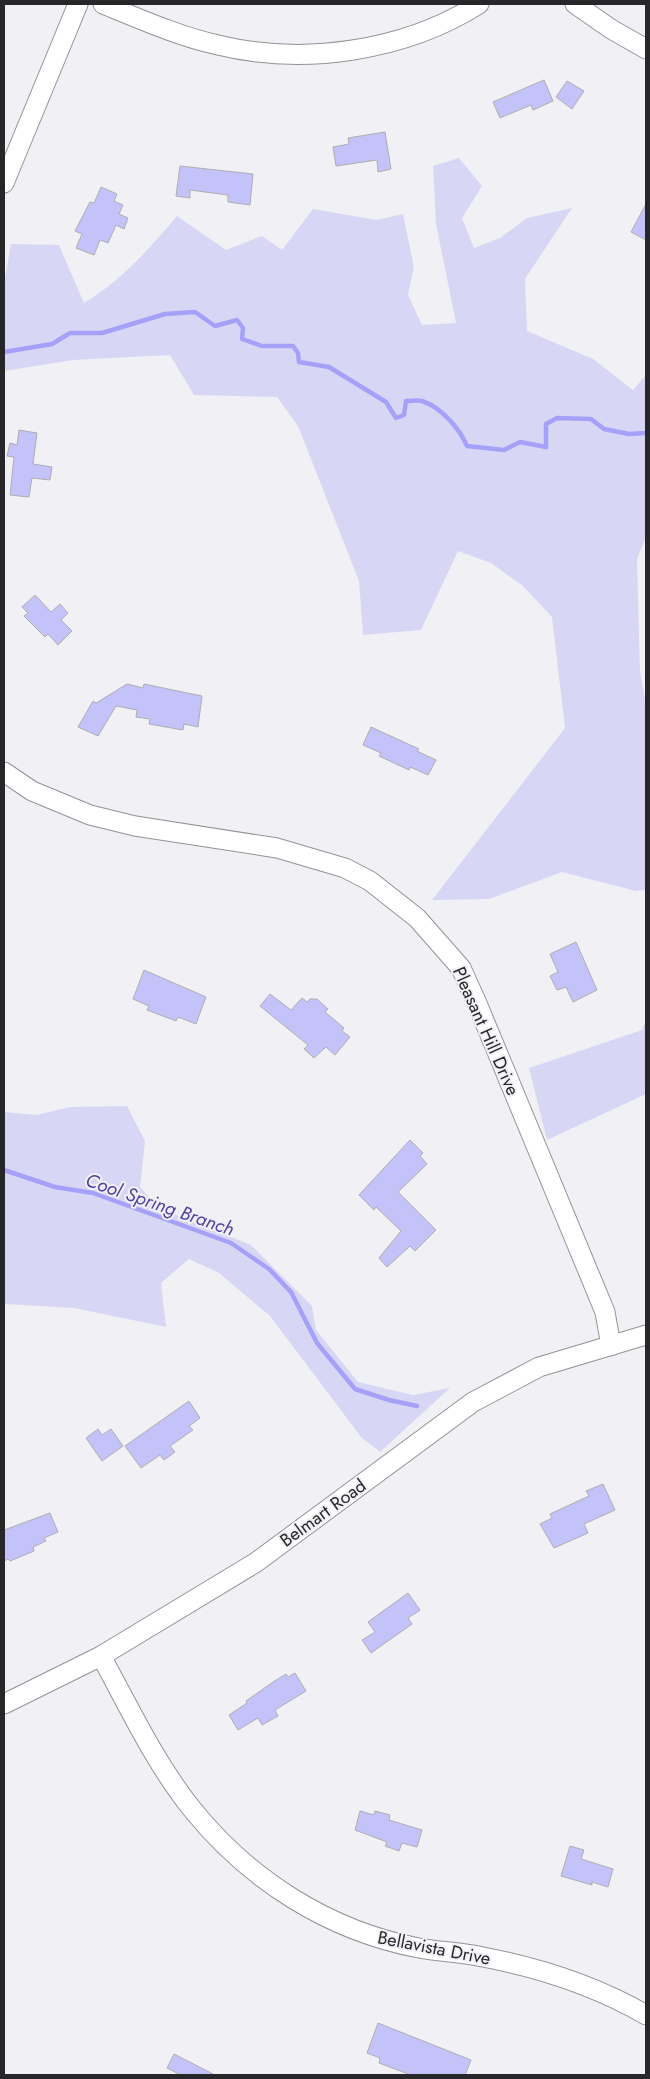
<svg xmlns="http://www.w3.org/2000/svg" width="650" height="2079" font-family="Jost,sans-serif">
<rect width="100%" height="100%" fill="#f1f1f5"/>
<path fill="#d7d7f5" d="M459 158 482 186 462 218 474 248 500 238 527 218 572 208 525 279 527 331 593 359 633 390 646 375V537L637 559 640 672 646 704V890L636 891 562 872 489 899 432 900 565 728 552 617 523 586 491 563 458 551 421 630 363 635 359 581 298 426 277 397 194 395 170 355 73 360 4 371V283L11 244 59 245 84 303C121 281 149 249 177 216L226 250 262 236 282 250 313 209 377 220 403 214 414 267 408 295 422 325 456 323 436 224 433 166Z
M646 1019V1094L547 1140 529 1068 642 1030Z
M127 1106 145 1141 140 1187 159 1208 251 1245 312 1306 316 1330 358 1382 413 1395 450 1388 380 1452 361 1437 270 1316 219 1273 189 1259 161 1283 166 1327 74 1308 4 1304V1112L37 1115 70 1107Z"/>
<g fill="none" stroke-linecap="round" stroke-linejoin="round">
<path stroke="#a6a1f8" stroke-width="4.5" d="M4 352 52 344 70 333H102L165 314 195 312 215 326 237 320 243 328 242 339 262 346H293L298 353 299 362 329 367 386 402 396 418 404 415 406 401C411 401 418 400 422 401 441 407 460 429 467 446L504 450 520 442 546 447V424L557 418 591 419 604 429 629 434 646 433
M4 1170 55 1187 93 1193 231 1243 269 1269 291 1292 317 1343 355 1389 389 1400 417 1406"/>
</g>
<path fill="#c4c3f9" stroke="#adaeb1" d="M544 80 553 101 533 110 531 105 500 118 493 102Z
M567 81 584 91 572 109 556 97Z
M385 132 391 169 378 172 377 160 336 166 333 147 349 144 348 138Z
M180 166 253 174 250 205 228 202V195L190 190V198L176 196Z
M101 187 117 194 114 201 123 205 119 214 128 218 124 229 116 225 108 243 100 240 94 255 76 248 82 234 75 231 90 202 94 203Z
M646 204V240L631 232Z
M19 430 37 433 33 464 52 467 50 480 32 478 29 497 10 495 14 457 7 456 10 443 17 445Z
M35 595 51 612 60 604 68 613 61 620 72 631 58 645 48 634 45 637 24 616 28 613 22 607Z
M127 684 143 688 144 684 202 696 198 727 184 724 183 730 149 724 150 719 136 717 137 710 116 706 98 736 78 727 93 701 96 703Z
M371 727 419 749 417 751 436 760 428 775 410 767 409 770 379 756 381 753 363 745Z
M576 942 597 990 573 1002 566 987 557 990 550 976 558 972 550 954Z
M144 970 206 997 196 1024 178 1017 176 1021 147 1010 149 1006 133 999Z
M270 994 291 1010 302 998 307 1002 310 999H317L328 1009 325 1012 344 1028 342 1031 350 1037 335 1055 326 1047 314 1058 304 1049 308 1045 260 1006Z
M410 1140 423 1153 420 1156 427 1164 398 1192 436 1230 415 1251 410 1246 387 1267 379 1258 401 1231 376 1207 374 1210 359 1195Z
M189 1401 200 1418 189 1426 193 1430 170 1446 175 1452 164 1460 160 1455 141 1468 125 1446Z
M98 1429 102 1435 111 1429 123 1446 102 1461 86 1438Z
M603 1484 615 1510 584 1524 588 1533 554 1548 540 1524 552 1518 550 1514 589 1496 586 1491Z
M50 1513 58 1532 44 1538 46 1541 33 1547 34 1551 10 1561 8 1559 4 1561V1530Z
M408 1593 420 1610 408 1618 412 1624 371 1653 362 1640 375 1632 368 1622Z
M295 1673 306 1691 275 1710 278 1716 262 1725 258 1718 238 1730 229 1715 247 1703 246 1701 273 1682 286 1674 288 1677Z
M360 1811 374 1815 375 1811 390 1815 389 1820 422 1830 417 1847 402 1843 399 1851 385 1846 387 1842 355 1830Z
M570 1846 584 1850 581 1859 613 1869 608 1887 592 1882V1885L561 1876Z
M378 2023 471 2060 465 2075H411L379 2063 380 2058 367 2053Z
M174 2054 215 2075H181L167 2068Z"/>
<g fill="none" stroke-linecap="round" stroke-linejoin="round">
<g stroke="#939397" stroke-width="21">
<path id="minor" d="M103 4C140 19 178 36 218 45 304 66 405 51 479 4
M575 4 611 29 646 49
M4 183 78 4
M4 772 32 791 90 815 135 826 277 848 345 868 370 881 417 918 461 968 476 1001 605 1312 611 1346
M101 1656C129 1707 155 1763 192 1809 249 1880 329 1931 419 1948 440 1952 462 1952 483 1957 540 1968 596 1986 646 2015
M4 1704 101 1656 255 1563 473 1402 539 1367 646 1335"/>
</g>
<use href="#minor" stroke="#fff" stroke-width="19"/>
</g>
<g text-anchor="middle" stroke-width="4" stroke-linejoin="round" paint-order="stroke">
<g font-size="18" fill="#272729" stroke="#f1f1f5">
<text transform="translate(486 1031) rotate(66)" y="6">Pleasant Hill Drive</text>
<text transform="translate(323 1513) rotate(-36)" y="6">Belmart Road</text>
<text transform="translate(434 1948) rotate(11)" y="6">Bellavista Drive</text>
</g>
<g font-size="19" font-style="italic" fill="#4f40a3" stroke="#f1f1f5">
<text transform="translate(160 1204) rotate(19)" y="7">Cool Spring Branch</text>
</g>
</g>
<rect width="650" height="2079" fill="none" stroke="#272729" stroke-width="10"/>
</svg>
